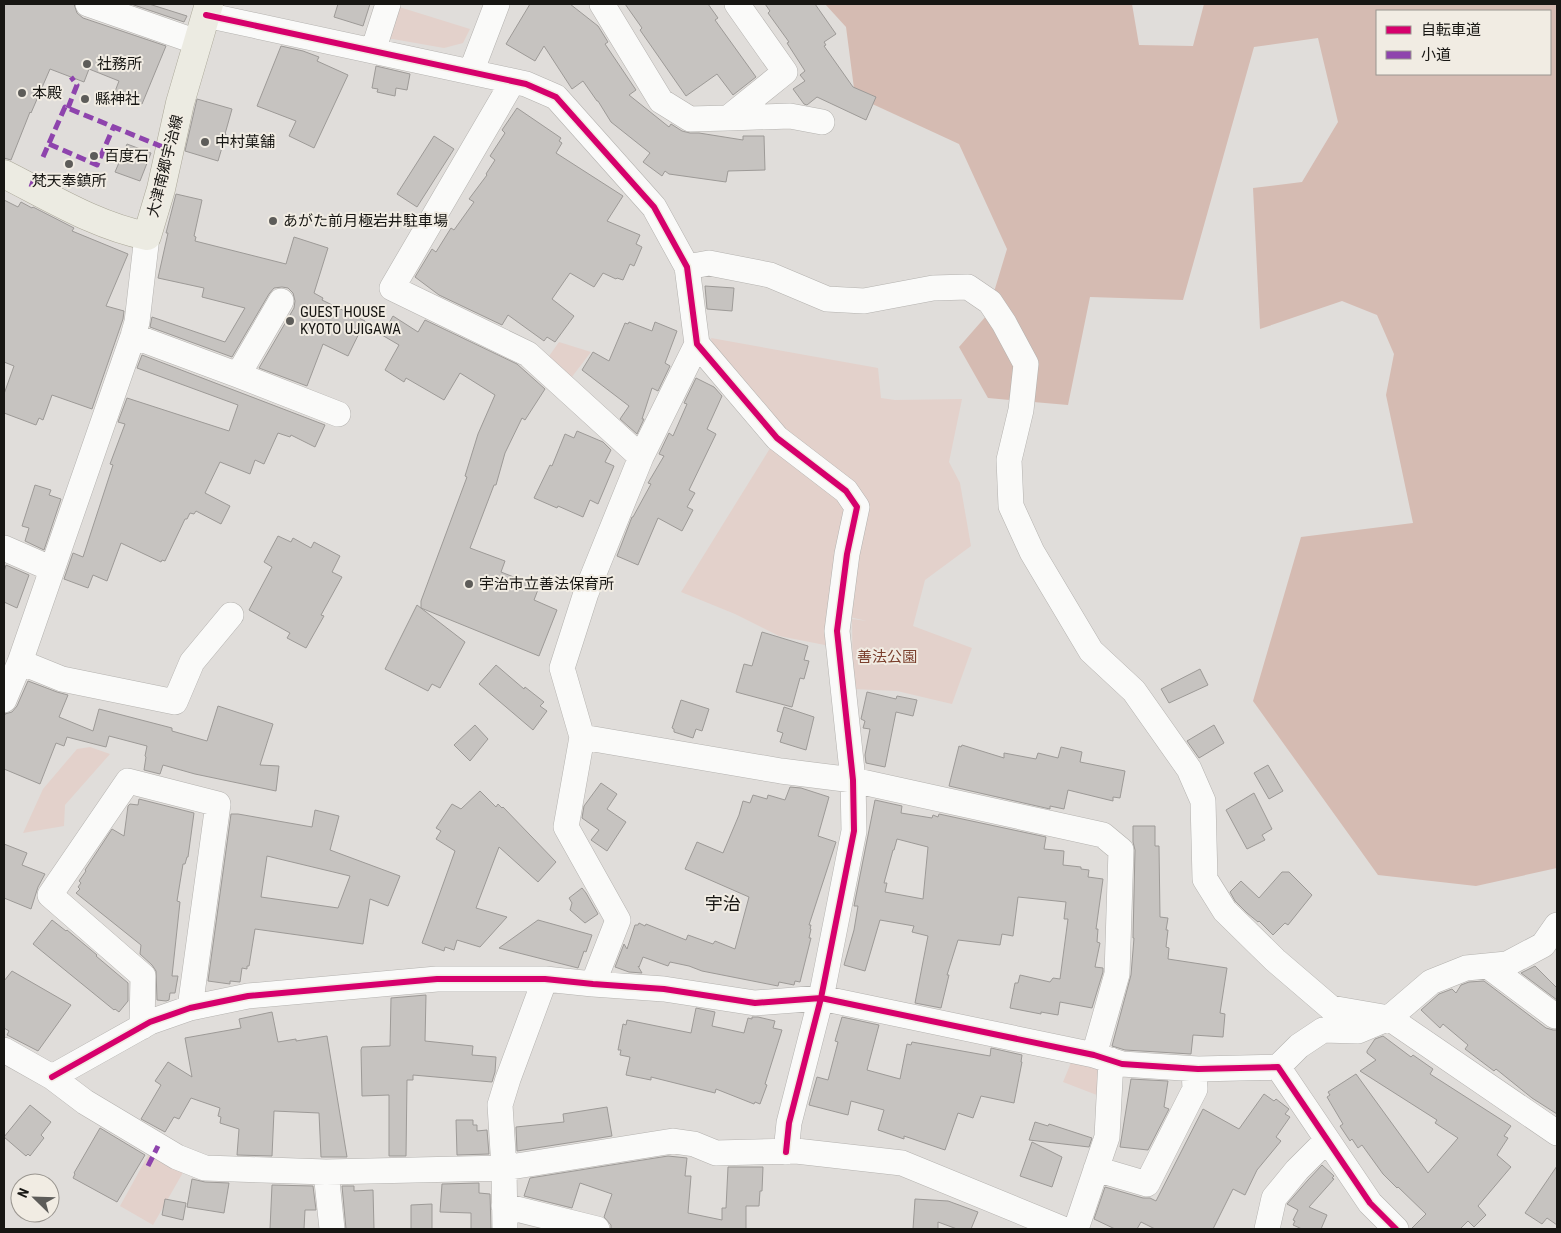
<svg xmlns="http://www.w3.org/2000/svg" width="1561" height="1233" font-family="'Roboto Condensed','Noto Sans JP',sans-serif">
<rect width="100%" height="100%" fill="#e0ddda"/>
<path fill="#e3d1cb" d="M396 6 470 29 463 43 444 48 387 38Z
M711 338 878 368 881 398 895 400 962 399 949 462 960 483 971 546 925 580 913 626 972 648 952 704 897 691 853 689 852 619 867 621 845 616 861 513 782 433 714 353Z
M559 342 591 352 568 382 547 359Z
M772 445 852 512 830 646 779 636 735 614 681 592Z
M90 747 110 754 65 805 64 826 23 833 43 789 77 749Z
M1075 1053 1101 1065 1102 1097 1063 1082Z
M151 1150 185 1169 153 1225 120 1206Z"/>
<path fill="#d5bbb2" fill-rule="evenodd" d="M825 4H1132L1139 45 1193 46 1204 4H1557V868L1476 886 1378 875 1253 701 1301 537 1413 523 1386 395 1394 354 1377 315 1342 301 1260 329 1253 188 1302 182 1338 122 1318 38 1254 47 1183 300 1090 297 1068 405 988 398 959 347 987 315 1007 249 959 144 855 96 846 27ZM1377 11H1550V74H1377Z"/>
<path fill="#c6c3c0" stroke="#9d9a97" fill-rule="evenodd" d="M4 4H74L77 13 83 18 166 46 142 104 114 94 119 81 89 69 84 82 50 69 31 113 30 112 11 160 4 158Z
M131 4H149L187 16 184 22Z
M338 4H370L363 26 334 17Z
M530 4H570L598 26 608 42 605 44 636 90 629 95 669 127 671 124 682 131 690 133H699L743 140V136H764L765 170 728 171 726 182 669 174 665 171 662 176 643 162 650 153 611 122 598 101H597L583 81 572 89 544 46 535 61 506 44Z
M625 4H708L718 18 715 20 756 77 733 95 717 74 686 96 640 30 642 28Z
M765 4H815L836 34 824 42 826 45 824 46 853 87 876 97 866 120 817 97 807 105 804 104 793 89 805 81 800 75 805 71 787 43 789 42 768 13 770 11Z
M281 46 303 51 319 57 317 61 348 75 314 148 289 136 296 121 257 106Z
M376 66 410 74 407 90 396 88 395 96 377 92 378 89 372 88Z
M197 99 232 109 225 134H226L218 161 185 151Z
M517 108 561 138 559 141 562 143 556 153 623 196 607 221 640 235 636 244 642 247 634 266 630 264 623 280 617 278 616 279 603 273 594 287 570 273 552 299 574 316 555 342 547 337 544 341 508 315 502 325 439 295 415 277 432 249 436 252 451 228 454 230 474 202 469 199 487 175 486 174 495 160 490 156 505 133 502 130Z
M434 136 454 149 417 207 397 194Z
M127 144 151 153 140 181 115 172Z
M176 194 202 200 194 236 196 237 195 241 286 264 294 237 328 248 314 293 323 298 322 300 365 321 348 356 323 344 307 386 259 368 294 308 295 301 293 293 288 288 282 287 274 288 269 294 232 357 150 327 152 317 225 342 245 308 202 297 204 288 158 278 168 233H166Z
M4 200 18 207 21 202 32 208 33 207 74 228 72 231 128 254 106 306 124 311 123 319 92 409 52 395 43 420 39 418 36 425 4 413V394L14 366 4 362Z
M705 286 734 288 732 311 707 309Z
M393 316 418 332 425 320 517 364 545 389 525 420 522 418 505 453 496 485H494L470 548 505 561 501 572 539 587 534 600 557 610 539 656 421 608V601L467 477 465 476 478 434 495 395 460 373 444 400 406 378 404 382 385 370 399 345 382 335Z
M629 322 652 331 655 322 677 331 665 363 670 366 658 391 652 388 642 419H644L637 434 620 419 629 406 582 370 593 352 609 361 625 323 628 324Z
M142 355 325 425 315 447 291 435 290 437 278 433 264 464 255 460 250 474 220 462 205 493 230 506 221 524 196 511 194 514 190 513 187 519H185L165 561 162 560 161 562 121 543 107 581 93 575 88 588 64 579 73 553 83 557 113 465 110 464 125 424 118 422 127 398 229 431 238 405 137 368Z
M696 378 714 387 722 396 707 429 716 434 689 490 695 493 687 507 693 510 682 531 658 518 638 565 617 556 632 517H633L651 484 648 483 664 456 659 454 669 433 673 436 687 404 684 403Z
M577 431 603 442 611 450 605 462 614 466 598 504 590 500 583 517 558 506 557 508 534 498 550 465 552 466 565 434 574 438Z
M35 485 51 490 49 495 61 499 44 550 25 541 29 528 22 526Z
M278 536 291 542 293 538 311 548 314 542 340 556 332 572 342 577 321 615 324 616 306 648 287 638 290 633 249 610 272 567 264 562Z
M6 565 29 575 17 608 4 602V572Z
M417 605 465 642 440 688 432 684 428 691 385 669Z
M762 632 808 646 804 660 809 661 804 679 800 678 792 707 736 692 744 664 752 666Z
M496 665 524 689 525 687 544 702 540 706 547 711 533 730 479 684Z
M1200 669 1208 685 1169 703 1161 689Z
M28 681 57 692 68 695 59 717 93 731 99 709 172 728V731L207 741 218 706 273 724 260 765 279 766 276 791 195 774 163 765 160 774 144 770 146 757 145 756 147 746 109 736 106 747 67 737 64 746 56 743 40 784 4 769V717L5 714 12 712 17 706Z
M867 692 896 699 897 696 917 700 913 716 896 712 885 767 866 763 865 755 870 729 863 728 865 721 861 719Z
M681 700 709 709 702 731 696 729 693 738 674 732V729L672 728Z
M784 707 814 717 806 750 780 742 783 733 777 731Z
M475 725 488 739 470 761 454 745Z
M1214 725 1224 743 1199 758 1187 741Z
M962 745 1004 758V753L1036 759 1038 753 1058 758 1061 747 1082 752 1080 762 1125 771 1120 798 1113 797V801L1068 790 1064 809 1050 806V809L949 786 959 746 961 747Z
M1268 765 1283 791 1269 799 1254 773Z
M601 783 617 794 607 809 626 822 607 851 591 840 599 830 582 818 584 806Z
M790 787 801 788 829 797 818 836 836 842 809 925H811L810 929H811L809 938H811L800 982 795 981 794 985 779 982 778 986 702 971 689 966 670 962 668 966 643 957 639 967 638 966 642 973 629 972 615 967 624 944 627 949 635 925H638L639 923 645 926 646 924 686 940 688 935 713 944 715 941 735 949 749 897 685 869 697 842 723 853 739 815 743 801 750 803 753 795 767 799 768 795 785 800Z
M480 791 496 807 498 804 502 808 503 807 556 862 538 882 499 847 476 908 507 917 480 947 457 940 454 950 445 947 444 951 422 943 455 851 436 839 441 831 436 828 452 804 461 809Z
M1254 793 1272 829 1262 835 1265 840 1247 849 1226 810Z
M139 799 194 813 188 857H187L185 864H183L177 901 180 902 172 976H178L175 993H170L169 1000 166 1001 157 1000 156 971 152 965 140 954 141 945 76 893 80 889 78 887 81 883 79 881 86 871 85 870 112 829 124 836 128 806 130 804 138 805Z
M875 800 902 806 901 813 932 818 933 815 938 817 939 814 1046 837 1044 849 1064 851 1063 865 1081 867V869L1089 870 1088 877 1103 879 1096 929H1098L1097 942 1100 943 1095 967 1103 968V972L1092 1008 1060 1002 1058 1015 1041 1012V1014L1010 1008 1015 983H1018L1020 975 1050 982 1053 978 1060 979 1068 919H1064L1066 902 1018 897 1013 936 1002 934 1000 945 958 940 947 975H949L941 1008 915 1003 928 936 912 932 914 926 880 920 865 971 844 965 854 930 858 906H854ZM897 839 928 847 923 899 885 892 887 883H884L893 850H894Z
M315 810 339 816 330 850 400 876 388 906 370 899 363 944 255 929 249 966H247V969L242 968 240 982 230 981V984L208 981 231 814H238L312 827ZM267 856 350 876 338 908 261 897Z
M1133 826H1155V846H1159L1160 917 1168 918 1166 930H1168L1166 947 1169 948 1168 959 1227 968 1220 1013 1225 1014 1223 1037 1193 1035 1191 1054 1125 1050 1112 1046 1131 975 1134 938H1133L1135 850 1133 842Z
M4 844 27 853 22 865 45 874 38 887 31 909 4 898Z
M1282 872H1289L1312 895 1288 925 1285 923 1273 935 1259 921 1258 922 1247 913 1235 901 1230 892 1241 881 1259 898Z
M582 888 586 893 598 914 585 923 570 910 572 903 569 898Z
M52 920 66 931 67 930 97 955 96 956 128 983V1001L119 1012 115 1009 114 1010 33 944Z
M538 920 592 935 586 952 584 951 578 968 499 948Z
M1535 966 1557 988V1000L1521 973Z
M12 971 71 1005 38 1051 7 1035 9 1031 4 1028V981Z
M1484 981 1546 1028 1553 1030H1557V1114L1532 1098 1496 1069 1494 1071 1465 1049 1468 1045 1443 1024 1440 1028 1421 1010 1439 994 1452 989 1456 993 1461 985 1469 982Z
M426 995 425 1041 473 1046 472 1055 496 1057 495 1072 492 1082 413 1075V1080H407L406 1156H389V1095L362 1096 361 1050 362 1047 390 1046 391 998Z
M696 1008 715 1012 712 1026 744 1033 748 1018 752 1019V1017H758L775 1021 773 1028 782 1030 765 1084 767 1085 760 1104 755 1102 754 1104 716 1089 715 1093 651 1077V1080L626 1075 630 1057 620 1055 621 1050H618L623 1024 626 1025 627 1020 691 1033Z
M272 1012 278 1042 296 1039V1041L327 1036 347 1157H321L319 1113 274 1111 272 1156 237 1155 239 1129 220 1123 221 1117 218 1116 220 1108 191 1098 179 1119 174 1117 165 1132 141 1119 161 1085 155 1081 168 1062 192 1077 185 1038 241 1028 239 1019Z
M842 1017 879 1025 867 1070 900 1079 907 1044 911 1045 912 1042 990 1056 991 1048 1022 1055 1021 1062H1022L1014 1103 981 1096 973 1118 958 1113 945 1150 904 1136V1139L878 1130 884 1110 851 1101 848 1115 809 1105 817 1077 828 1080 838 1042 835 1041Z
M1383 1036 1411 1057 1413 1055 1433 1069 1430 1074 1511 1126 1504 1136 1508 1138 1497 1155 1511 1167 1478 1206 1486 1215 1474 1227 1468 1221 1460 1229H1411L1426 1214 1398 1187 1397 1188 1383 1174 1362 1145 1358 1148 1352 1139 1350 1141 1340 1126 1343 1124 1327 1097 1330 1095 1328 1092 1356 1074 1428 1173 1458 1138 1435 1123 1437 1120 1360 1071 1376 1060 1367 1053V1051L1375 1039Z
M1131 1079 1168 1081 1164 1107 1169 1109 1148 1150 1120 1147Z
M1264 1094 1274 1101 1276 1099 1289 1109 1285 1114 1290 1117 1276 1137 1281 1141 1257 1170 1245 1195 1233 1189 1213 1229H1155L1141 1222 1137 1229H1115L1094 1219 1105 1187 1143 1198H1150L1156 1201 1203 1109 1239 1129Z
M30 1105 51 1122 41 1135 44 1138 30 1156 28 1154 26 1156 4 1137Z
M607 1107 612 1136 517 1151 516 1127 564 1122 563 1114Z
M456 1120H473V1125H477V1131L487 1130 489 1154 457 1155Z
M1035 1122 1048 1126 1049 1124 1092 1138 1089 1147 1029 1140Z
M100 1128 145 1155 117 1202 73 1178 75 1174 74 1173Z
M1032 1142 1062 1157 1052 1187 1020 1176Z
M668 1156 687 1158 685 1176H691L688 1213 722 1220V1208H726L728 1167H763L762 1191H760L759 1206H746V1229H611V1225L604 1217 612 1194 580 1183 572 1208 524 1196 530 1178Z
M1322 1165 1334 1176 1332 1178 1334 1179 1309 1207 1327 1215 1321 1229H1302L1293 1225 1295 1221 1293 1220 1298 1210 1287 1204 1308 1180Z
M1557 1166V1225L1547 1218 1542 1224 1525 1213Z
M192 1179 205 1182 229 1183 224 1213 187 1207Z
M479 1183V1193L490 1194 491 1229H471V1213L440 1212 442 1184Z
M272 1185 313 1186 316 1210H305L304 1229H270Z
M342 1186H354V1191L373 1190 374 1229H346Z
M165 1199 186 1203 183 1220 162 1215Z
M915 1199 948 1201 978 1212 971 1229H957L938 1222V1229H913Z
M432 1204V1229H411V1205Z"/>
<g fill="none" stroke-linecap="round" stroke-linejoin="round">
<g stroke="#b4b2af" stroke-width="26">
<path id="minor" d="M88 4 197 42
M602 4 661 101 690 119 728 118 785 72 737 4
M206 15 526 84 556 97 654 207 687 267 697 344 777 438 846 491 857 507 847 554 837 631 853 780 854 831 821 998 789 1123 786 1152
M373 51 388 4
M471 72 497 4
M513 81 392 288 528 354 641 457
M728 118 790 116 822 122
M687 267 709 263 770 275 827 299 864 301 933 288 968 287 990 302 1004 323 1026 364 1021 410 1009 460 1011 506 1032 552 1091 651 1134 691 1189 769 1203 801 1205 879 1225 911 1275 960 1331 1008 1389 1018 1431 982 1466 968 1507 964 1543 945 1557 925
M133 336 238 375 338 414
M238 375 281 301
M4 548 52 569
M20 662 62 679 175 702 192 662 231 615
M4 700 20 662 133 336 137 322 147 236
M582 737 781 771 853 780 1103 835 1121 850 1117 974 1094 1055
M1488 966 1555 1016
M593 984 618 920 566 827 582 737 562 668 586 593 641 457 697 344
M142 1027 143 976 50 895 128 781 218 804 190 1008
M4 1050 52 1077 85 1102 177 1157 205 1168 326 1172 504 1168 673 1141 694 1144 716 1153 796 1151 902 1163 1063 1229
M1278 1067 1299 1046 1323 1030 1358 1031 1389 1018 1557 1133
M52 1077 150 1022 190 1008 248 996 437 979H545L593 984 664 989 755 1003 821 998 1094 1055 1122 1064 1198 1069 1278 1067 1370 1203 1396 1229
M1096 1169 1147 1184 1195 1089 1194 1069
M326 1172 332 1229
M504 1206 597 1229
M505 1229 504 1168 500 1105 508 1079 545 979
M1076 1229 1107 1137 1111 1060
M1267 1229 1274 1198 1297 1170 1327 1140"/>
</g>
<g stroke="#aba899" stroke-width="29">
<path id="major" d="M4 174C50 197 96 226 147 236L161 189 180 103 209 4"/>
</g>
<use href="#minor" stroke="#fafaf9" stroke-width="25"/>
<use href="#major" stroke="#ecebe2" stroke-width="28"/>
<path stroke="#8e44ad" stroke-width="5" stroke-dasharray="10 5" stroke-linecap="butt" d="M68 108 77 85 71 77
M49 144 97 165 114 126
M43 157 65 107 170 150
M31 187 36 173
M148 1166 158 1146"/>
<g stroke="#f1ece3" stroke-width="9">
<path id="cycleway" d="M206 15 526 84 556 97 654 207 687 267 697 344 777 438 846 491 857 507 847 554 837 631 853 780 854 831 821 998 789 1123 786 1152
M52 1077 150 1022 190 1008 248 996 437 979H545L593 984 664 989 755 1003 821 998 1094 1055 1122 1064 1198 1069 1278 1067 1370 1203 1396 1229"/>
</g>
<use href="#cycleway" stroke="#d6006c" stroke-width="6"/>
</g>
<g fill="#5d5c59" stroke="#f1ece3" stroke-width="2">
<circle cx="87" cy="64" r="5"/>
<circle cx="22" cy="93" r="5"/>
<circle cx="85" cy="99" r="5"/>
<circle cx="205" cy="142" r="5"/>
<circle cx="94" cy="156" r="5"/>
<circle cx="69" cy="164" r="5"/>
<circle cx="273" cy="221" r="5"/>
<circle cx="290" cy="321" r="5"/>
<circle cx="469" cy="584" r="5"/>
</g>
<g text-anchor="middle" stroke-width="4" stroke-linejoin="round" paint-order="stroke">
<g font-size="15" fill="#171613" stroke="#f1ece3" text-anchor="start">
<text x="97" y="69">社務所</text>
<text x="32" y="98">本殿</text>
<text x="95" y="104">縣神社</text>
<text x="215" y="147">中村菓舗</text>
<text x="104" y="161">百度石</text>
<text x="69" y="186" text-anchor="middle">梵天奉鎮所</text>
<text x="283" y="226">あがた前月極岩井駐車場</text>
<text x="300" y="317">GUEST HOUSE<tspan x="300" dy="17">KYOTO UJIGAWA</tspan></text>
<text x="479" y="589">宇治市立善法保育所</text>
</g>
<g font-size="15" fill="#171613" stroke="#f1ece3">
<text transform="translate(165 166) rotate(-76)" y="5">大津南郷宇治線</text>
</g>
<g font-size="15" fill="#7b402e" stroke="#f1ece3">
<text x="887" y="662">善法公園</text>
</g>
<g font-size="18" fill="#171613" stroke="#f1ece3">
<text x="723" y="910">宇治</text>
</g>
</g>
<rect width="1561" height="1233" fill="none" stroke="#171613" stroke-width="10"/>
<rect x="1376" y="10" width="175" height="65" fill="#f1ece3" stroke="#9a9690"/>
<rect x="1386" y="26" width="25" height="8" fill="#d6006c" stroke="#9a9690"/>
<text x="1421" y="35" font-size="15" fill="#171613">自転車道</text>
<rect x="1386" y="51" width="25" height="8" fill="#8e44ad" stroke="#9a9690"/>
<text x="1421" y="60" font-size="15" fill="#171613">小道</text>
<g transform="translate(35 1198) rotate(293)"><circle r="24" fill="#f1ece3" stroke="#9a9690"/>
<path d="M0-4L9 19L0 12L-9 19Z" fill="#5d5c59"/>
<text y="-8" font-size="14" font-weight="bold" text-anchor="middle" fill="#171613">N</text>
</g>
</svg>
